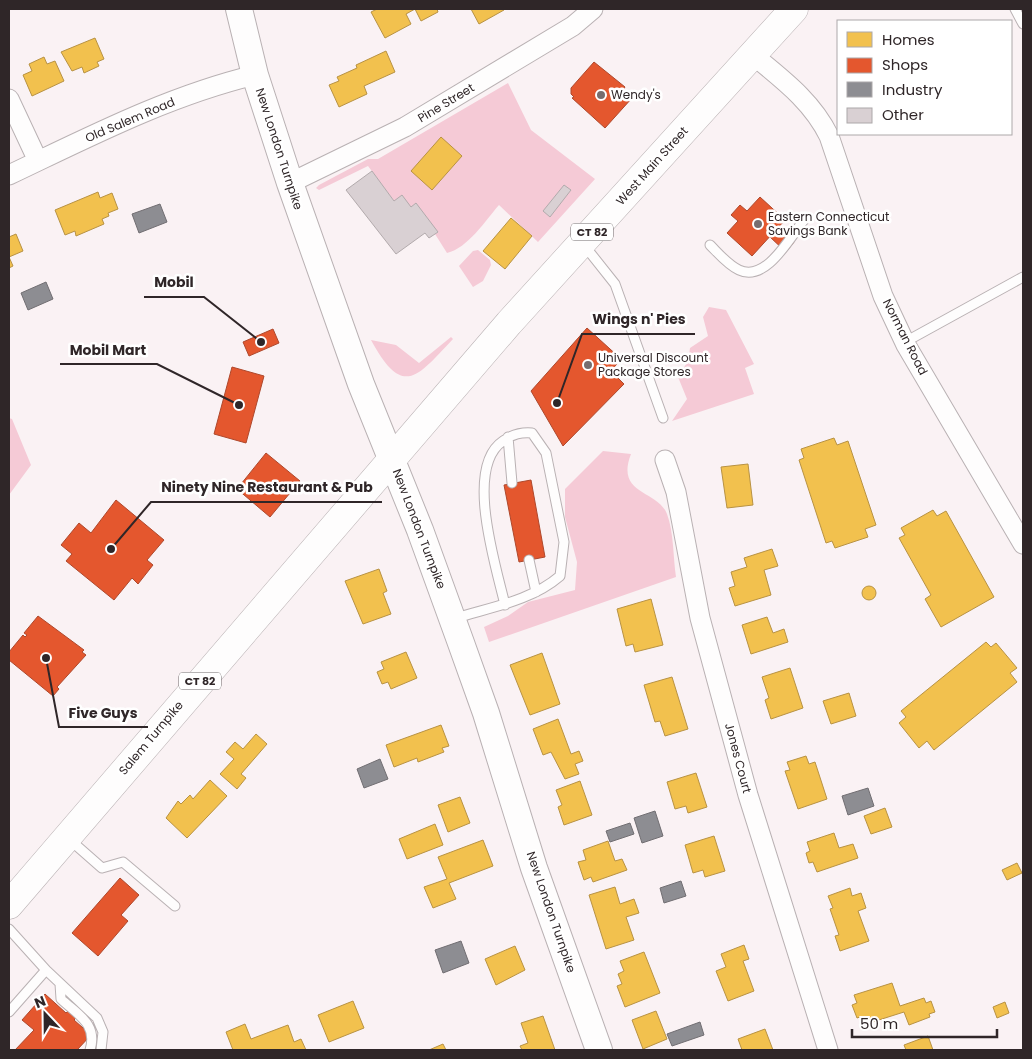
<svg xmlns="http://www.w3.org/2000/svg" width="1032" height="1059" font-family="Poppins,sans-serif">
<rect width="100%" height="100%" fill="#faf2f4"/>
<path fill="#f5cad6" d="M508 83 531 130 595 179 538 242 499 205C485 221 468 248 447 253L435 234 438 232 411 207 394 201 368 166 319 190 316 188 319 185 368 159H378Z
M478 250 490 260 491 265 483 281 473 287 459 266 473 251Z
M709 307 726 310 754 364 745 368 754 394 672 421 687 399 678 377 688 361 690 348 708 336 703 317Z
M451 337 453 339C417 377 403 399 371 340L396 345 419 363Z
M9 418 12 419 31 465 9 495Z
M603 451 631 454C615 495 658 490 667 514 674 533 673 557 676 577L489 642 484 627 508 616 528 602 575 590 577 562 565 517V489Z"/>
<path fill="#f2c14e" stroke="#b89243" d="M377 9H437L438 12 421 21 415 9 406 14 411 24 385 38 371 12Z
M471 9H503L504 10 479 24Z
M95 38 104 59 97 62 99 66 84 73 82 67 72 71 61 52Z
M386 51 395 72 364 86 367 94 339 107 329 85 339 81 337 77 357 68 356 65Z
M44 57 47 64 55 61 64 81 32 96 23 75 32 71 29 64Z
M441 137 462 156 432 190 411 171Z
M98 192 100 198 112 193 118 209 108 213 109 216 102 219 104 224 76 236 75 231 65 235 55 210Z
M511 218 532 236 505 269 483 251Z
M16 234 23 251 9 257 13 266 9 268V237Z
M834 438 837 445 848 441 876 525 865 529 868 537 835 548 832 541 826 543 799 460 804 458 801 449Z
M748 464 753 505 727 508 721 467Z
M933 510 937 516 946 511 994 597 941 627 925 599 931 595 899 538 905 535 901 528Z
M772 549 778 566 764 570 771 595 735 606 729 588 735 586 731 572 747 567 744 558Z
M379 569 387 591 383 593 391 614 363 624 345 581Z
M862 593a7 7 0 1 1 14 0a7 7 0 1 1-14 0Z
M651 599 663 645 635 652 633 644 626 646 617 609Z
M767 617 773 633 784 629 788 642 751 654 742 625Z
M986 642 991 647 996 643 1017 668 1010 673 1017 682 934 750 927 741 919 748 899 723 906 717 901 711Z
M406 652 417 678 391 689 388 682 382 684 377 672 384 669 381 662Z
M542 653 560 704 530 715 510 665Z
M790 668 803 708 771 719 765 700 769 698 762 677Z
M672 677 688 729 665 736 660 721 655 722 644 685Z
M849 693 856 716 831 724 823 701Z
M558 719 571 754 579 751 583 761 575 764 579 774 565 779 551 752 543 755 533 729Z
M441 725 449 746 442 748 444 752 418 762 417 758 394 767 386 745Z
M256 734 267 744 241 774 246 778 237 789 220 774 234 759 226 752 235 742 243 749Z
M806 756 809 764 815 762 827 799 798 809 785 771 790 770 787 762Z
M696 773 707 807 688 813 686 806 675 809 667 782Z
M210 780 227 796 187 838 166 818 178 801 181 804 190 795 193 799Z
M580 781 592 815 564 825 558 807 562 805 556 790Z
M460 797 470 823 448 832 438 805Z
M885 808 892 827 871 834 864 816Z
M435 824 443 845 407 859 399 839Z
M834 833 839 848 853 844 858 858 817 872 813 862 809 863 806 853 810 851 807 842Z
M714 836 725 871 705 877 703 870 693 873 685 845Z
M483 840 493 866 449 883 456 899 433 908 424 887 447 879 438 857Z
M608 841 615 861 622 859 627 870 593 882 591 877 584 880 578 862 586 860 583 850Z
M1017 863 1022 873 1007 880 1002 870Z
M615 887 620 904 634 899 639 913 626 917 634 940 606 949 589 895Z
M850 888 852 896 861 893 866 908 858 911 869 941 840 951 835 936 839 935 830 909 833 908 828 896Z
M744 945 749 959 743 961 754 991 728 1001 716 971 726 967 721 954Z
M515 946 525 970 496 985 485 959Z
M644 952 660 993 625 1007 617 986 622 984 618 974 624 971 620 961Z
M892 983 900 1006 924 998 926 1003 931 1001 935 1012 929 1014 930 1017 909 1025 904 1012 863 1025 860 1017 857 1018 852 1005 857 1003 854 995Z
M353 1001 364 1028 329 1042 318 1015Z
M1005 1002 1009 1013 997 1018 993 1007Z
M656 1011 667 1039 643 1049 632 1020Z
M543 1016 555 1050H522L520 1046 528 1043 521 1023Z
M245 1024 251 1039 288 1025 294 1042 301 1039 306 1050H233L226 1032Z
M765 1029 773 1050H742L738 1039Z
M928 1036 933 1050H906L904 1045Z
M443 1044 446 1050H429Z"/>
<path fill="#e4572e" stroke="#ae482c" d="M594 62 625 87 623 90 632 98 605 128 572 98 574 97 571 94V88Z
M760 197 785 220 752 256 727 233 738 221 731 215 740 205 747 211Z
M778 228 794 242 786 252 770 237Z
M587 328 621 359 611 371 624 384 563 446 531 391Z
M273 329 279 343 249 356 243 342Z
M232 367 264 376 246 443 214 434Z
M266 453 300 481 270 517 237 489Z
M531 480 545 557 519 562 504 485Z
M116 500 164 540 147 560 153 565 138 584 132 578 114 600 66 561 72 554 61 545 79 523 91 533Z
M38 616 84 650 82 652 86 655 57 687 59 689 53 696 9 660V652L23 635 25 637 27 635 24 633Z
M120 878 139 895 121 915 128 921 98 956 72 933Z
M45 994 66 1013 69 1010 77 1017 74 1020 91 1035 77 1050H15L34 1030 22 1020Z"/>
<path fill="#8d8d92" stroke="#716e72" d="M160 204 167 222 139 233 132 214Z
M46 282 53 299 28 310 21 293Z
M380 759 388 779 364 788 357 769Z
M868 788 874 806 848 815 842 796Z
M655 811 663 836 642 843 634 818Z
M630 823 634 834 610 842 606 831Z
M681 881 686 896 664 903 660 888Z
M461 941 469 963 443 973 435 950Z
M700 1022 704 1035 672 1046 667 1034Z"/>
<path fill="#d9d0d3" stroke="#b2aaac" d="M372 171 394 201 402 195 411 207 416 203 438 232 429 238 425 233 396 254 346 190Z
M564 185 571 190 550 217 543 211Z"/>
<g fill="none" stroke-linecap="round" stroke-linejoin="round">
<g stroke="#b9b1b3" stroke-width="11">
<path id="lane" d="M1015 9 1023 24
M584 245 615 284 663 418
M710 245C719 254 728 265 739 270 766 283 790 237 804 220
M905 342 1023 277
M508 437 512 483
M529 560 536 592
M456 618C491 607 531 601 560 576L564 542 546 453 532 433C521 432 513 434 503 441 464 467 496 566 505 605
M69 839 102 868 123 862 175 906
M9 929 46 970 97 1018 103 1032 101 1050
M60 984 61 999C78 1015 98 1024 90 1050
M9 1012 46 970"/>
</g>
<g stroke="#b9b1b3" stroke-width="21">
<path id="street" d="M753 55C782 79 812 101 829 136L883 296 906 345 1023 544
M9 99 38 161
M9 175C89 137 168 96 255 75
M290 183 405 127 573 26 593 9
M665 460 676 492 700 618 748 795 828 1050"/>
</g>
<g stroke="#b9b1b3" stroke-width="28">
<path id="secondary" d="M239 9 255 75 290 183 361 384 420 530 461 643 486 713 534 868 599 1050"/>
</g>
<g stroke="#b9b1b3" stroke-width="29">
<path id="primary" d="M9 905 509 323 794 9"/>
</g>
<use href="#lane" stroke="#fefdfd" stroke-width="9"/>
<use href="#street" stroke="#fefdfd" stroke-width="19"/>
<use href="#secondary" stroke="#fefdfd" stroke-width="26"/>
<use href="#primary" stroke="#fefdfd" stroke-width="28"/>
</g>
<g fill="#766d6f" stroke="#fff" stroke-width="2">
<circle cx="601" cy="95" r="5"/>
<circle cx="758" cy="224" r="5"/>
<circle cx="588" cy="365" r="5"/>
</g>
<g text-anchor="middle" stroke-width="5" stroke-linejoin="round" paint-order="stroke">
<g fill="#fff" stroke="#6d6768" stroke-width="1">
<rect x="571" y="223.5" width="42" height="17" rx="4"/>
<rect x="179" y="672.5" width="42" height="17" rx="4"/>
</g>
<g font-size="11" font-weight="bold" fill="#2f2628">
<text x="592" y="236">CT 82</text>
<text x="200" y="685">CT 82</text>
</g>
<g font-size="12" fill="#2f2628" stroke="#fff" text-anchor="start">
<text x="611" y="99">Wendy's</text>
<text x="768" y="221">Eastern Connecticut<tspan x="768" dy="14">Savings Bank</tspan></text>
<text x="598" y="362">Universal Discount<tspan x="598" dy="14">Package Stores</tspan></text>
</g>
<g font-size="12" fill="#2f2628" stroke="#fff">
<text transform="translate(446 103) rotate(-31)" y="4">Pine Street</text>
<text transform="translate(130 120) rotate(-23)" y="4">Old Salem Road</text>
<text transform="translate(279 149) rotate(72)" y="4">New London Turnpike</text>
<text transform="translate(652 166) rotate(-48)" y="4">West Main Street</text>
<text transform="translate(905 337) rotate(63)" y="4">Norman Road</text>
<text transform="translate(419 529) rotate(69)" y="4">New London Turnpike</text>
<text transform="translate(151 738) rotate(-50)" y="4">Salem Turnpike</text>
<text transform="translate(738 758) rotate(75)" y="4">Jones Court</text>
<text transform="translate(551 912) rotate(71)" y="4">New London Turnpike</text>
</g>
</g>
<path fill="none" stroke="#2f2628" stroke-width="2" d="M261 342L204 297H144M557 403L582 334H695M239 405L157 364H60M111 549L151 502H382M46 658L59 727H148"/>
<g fill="#2f2628" stroke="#fff" stroke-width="2">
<circle cx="261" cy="342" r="5"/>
<circle cx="557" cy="403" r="5"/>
<circle cx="239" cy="405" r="5"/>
<circle cx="111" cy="549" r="5"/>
<circle cx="46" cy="658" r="5"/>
</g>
<g font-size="14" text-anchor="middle" font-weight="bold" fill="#2f2628" stroke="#fff" stroke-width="5" stroke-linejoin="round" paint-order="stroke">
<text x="174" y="287">Mobil</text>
<text x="639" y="324">Wings n' Pies</text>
<text x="108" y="355">Mobil Mart</text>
<text x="267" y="492">Ninety Nine Restaurant &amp; Pub</text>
<text x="103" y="718">Five Guys</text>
</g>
<rect width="1032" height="1059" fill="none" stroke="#2f2628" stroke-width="20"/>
<rect x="837" y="20" width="175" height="115" fill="#ffffff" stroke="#aca8a9"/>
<rect x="847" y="32" width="25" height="15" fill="#f2c14e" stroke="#aca8a9"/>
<text x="882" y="45" font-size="15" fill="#2f2628">Homes</text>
<rect x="847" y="58" width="25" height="15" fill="#e4572e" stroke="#aca8a9"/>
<text x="882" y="70" font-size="15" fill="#2f2628">Shops</text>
<rect x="847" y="82" width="25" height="15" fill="#8d8d92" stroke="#aca8a9"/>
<text x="882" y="95" font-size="15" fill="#2f2628">Industry</text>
<rect x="847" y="108" width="25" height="15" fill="#d9d0d3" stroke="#aca8a9"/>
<text x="882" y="120" font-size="15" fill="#2f2628">Other</text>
<g transform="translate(45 1014) rotate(338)" stroke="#ffffff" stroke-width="4" paint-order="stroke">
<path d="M0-4L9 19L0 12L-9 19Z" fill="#2f2628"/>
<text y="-8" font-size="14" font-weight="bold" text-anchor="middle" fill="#2f2628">N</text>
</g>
<path d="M852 1029v8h145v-8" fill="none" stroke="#2f2628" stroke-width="2.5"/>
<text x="860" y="1029" font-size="15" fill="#2f2628" stroke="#ffffff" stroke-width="4" paint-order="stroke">50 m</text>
</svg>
